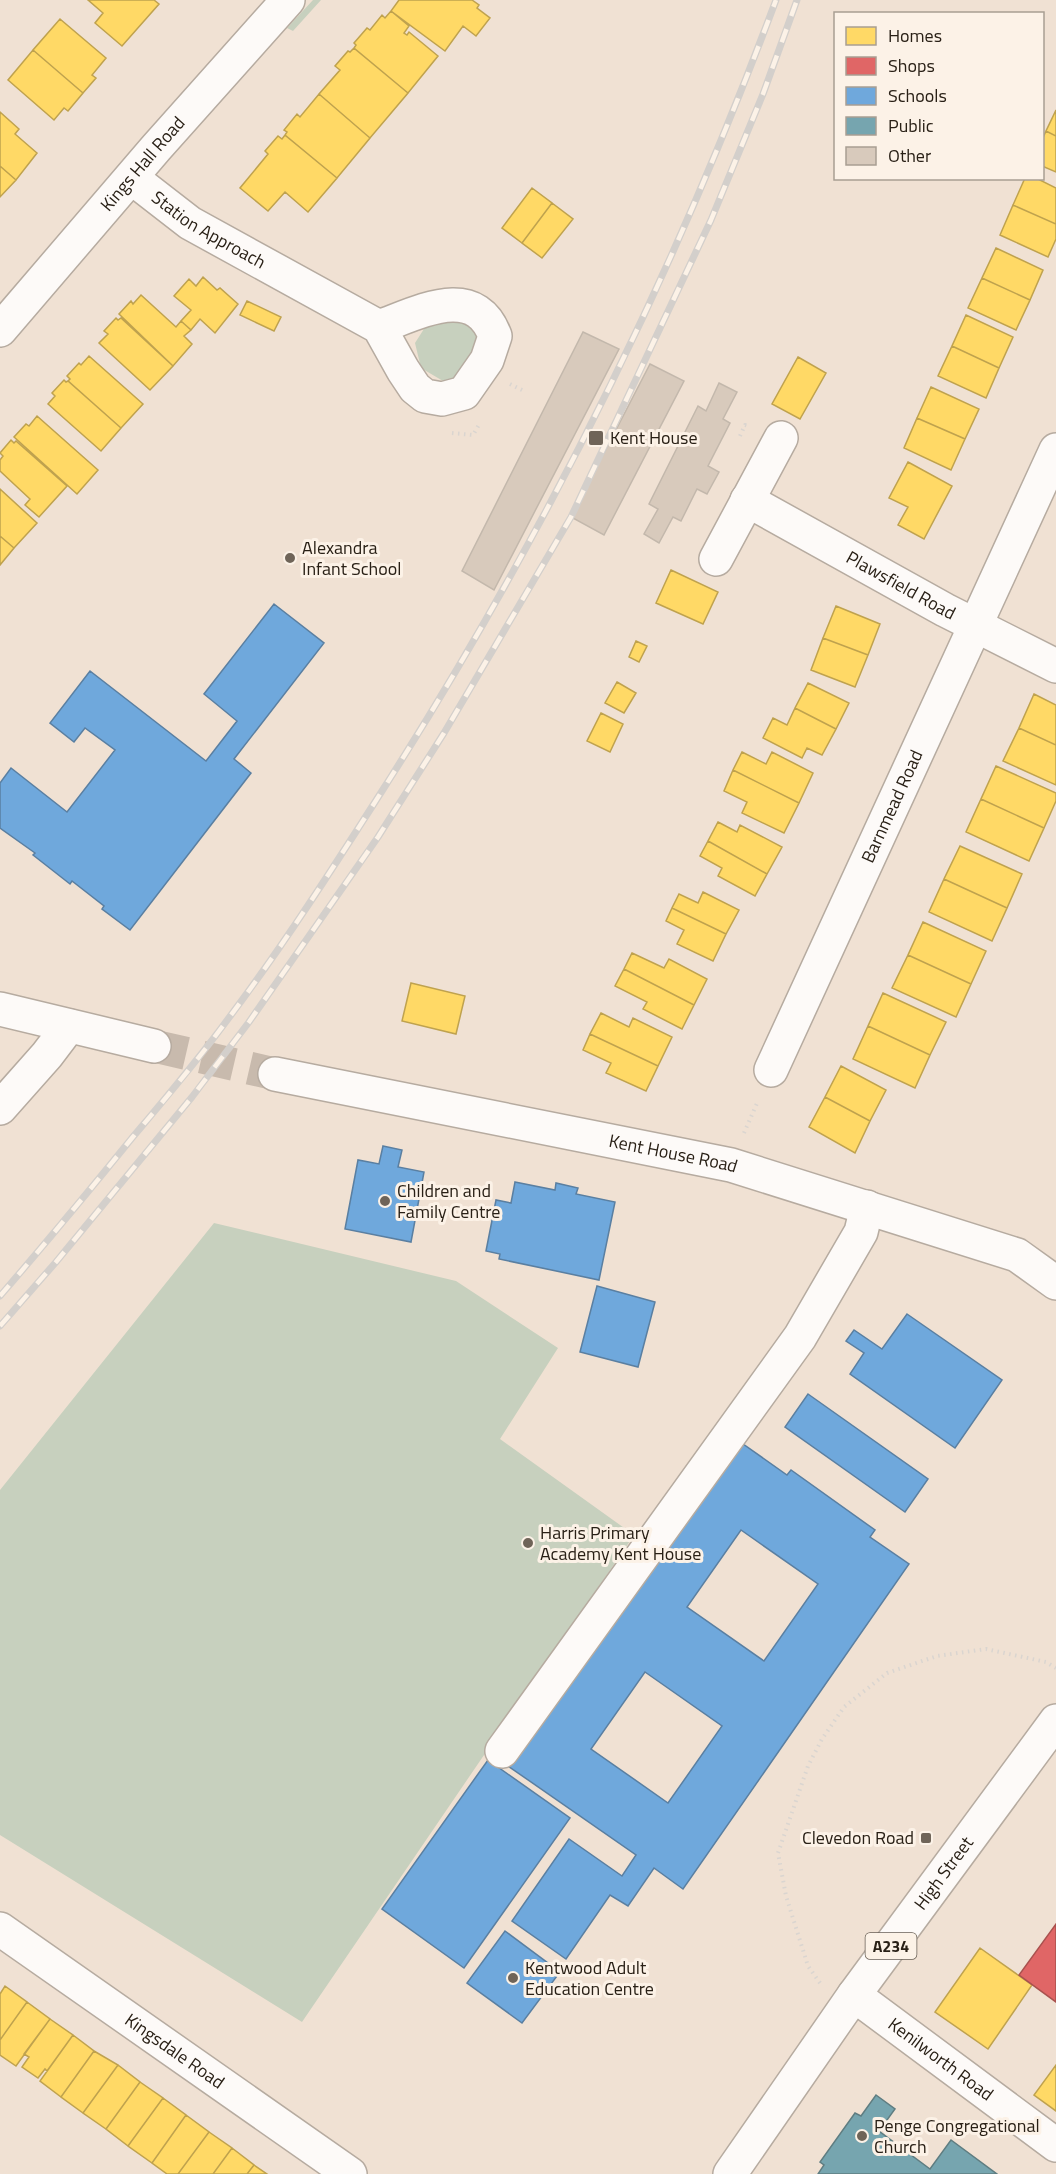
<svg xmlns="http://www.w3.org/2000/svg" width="1056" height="2174" font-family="'Titillium Web',sans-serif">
<rect width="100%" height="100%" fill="#f0e1d3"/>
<path fill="#c7d0be" d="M313 0H321L293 31 287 28Z
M453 315 475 329 481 353 467 375 443 381 421 368 415 343 429 321Z
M214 1223 456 1281 558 1348 500 1439 634 1535 302 2022 0 1835V1490Z"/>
<path fill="#ffd966" stroke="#bfa24e" stroke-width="1.5" d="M88 0H154L159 4 122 46 95 23 103 13Z
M399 0H472L479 5 477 8 490 18 476 36 463 26 445 51 391 11Z
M391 11 409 26 404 33 407 35 409 32 438 56 408 93 354 48 356 45 354 43 367 28 370 30 382 15 385 18Z
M60 19 106 58 92 75 96 78 83 93 33 50Z
M354 48 408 93 370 138 319 94 340 70 335 66 348 51 350 52Z
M33 50 83 93 68 111 64 108 54 120 8 80Z
M319 94 370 138 337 178 285 135 287 132 284 130 297 114 300 117Z
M1056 110V136L1046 131Z
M0 112 19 129 15 134 37 153 16 180 0 166Z
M1046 131 1056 136V172L1042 166V140Z
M285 135 337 178 308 212 285 192 268 211 240 188 268 154 265 151 278 136 282 139Z
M0 166 16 180 0 197Z
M1025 178H1036L1056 188V224L1013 205Z
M532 188 552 203 522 243 502 228Z
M552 203 573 219 542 258 522 243Z
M1013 205 1056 224V239L1048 257 1000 235Z
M996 248 1043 270 1030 300 982 278Z
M203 277 217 290 220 288 238 304 215 333 200 319 191 330 181 321 191 310 174 296 189 279 196 286Z
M982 278 1030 300 1016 330 968 308Z
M141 295 176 327 181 321 191 330 184 336 192 344 173 366 119 314 131 301 133 304Z
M247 301 281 317 274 331 240 315Z
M966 315 1013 337 999 368 952 346Z
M116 318 118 320 121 318 173 366 150 390 99 343 108 334 104 331Z
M952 346 999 368 986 398 938 376Z
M89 356 143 404 121 428 68 381 70 379 67 376 79 363 81 365Z
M798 357 826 373 800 419 772 404Z
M64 380 66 382 68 381 121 428 101 451 48 404 55 396 52 393Z
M931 387 979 409 965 439 917 418Z
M37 416 98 470 77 494 14 437 26 424 29 426Z
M917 418 965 439 951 470 904 448Z
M11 440 14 443 16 441 67 486 39 517 25 505 30 499 0 471V460L3 456 0 453Z
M908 462 952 486 924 539 898 525 908 507 889 498Z
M0 489 37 523 14 548 0 536Z
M0 536 14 548 0 565Z
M671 570 718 592 703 624 656 603Z
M836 606 880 624 868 655 823 638Z
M823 638 868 655 855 687 811 670Z
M636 641 647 646 639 662 629 657Z
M617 682 636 693 624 713 605 703Z
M808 683 849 703 836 729 795 708Z
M1034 694 1056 705V745L1019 728Z
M795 708 836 729 822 755 807 748 802 758 763 738 773 718 787 725Z
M601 713 623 724 610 752 587 741Z
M1019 728 1056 745V785L1003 761Z
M742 752 766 764 772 752 813 773 799 803 733 770Z
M996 766 1056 793V801L1044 828 981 799Z
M733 770 799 803 784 833 742 813 747 802 724 791Z
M981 799 1044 828 1029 861 966 832Z
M718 822 737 832 740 825 782 847 767 874 708 841Z
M708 841 767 874 755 896 718 876 722 868 700 856Z
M960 846 1022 874 1007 908 944 879Z
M944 879 1007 908 992 941 929 912Z
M703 892 739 910 726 934 672 908 679 894 698 903Z
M672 908 726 934 713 961 677 944 684 930 666 921Z
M923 922 986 951 971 984 908 955Z
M632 953 664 968 669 959 707 979 694 1005 624 969Z
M908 955 971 984 956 1017 892 988Z
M624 969 694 1005 682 1029 643 1009 647 1002 615 986Z
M411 983 465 996 456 1034 402 1021Z
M883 993 946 1022 930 1055 868 1026Z
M601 1013 629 1027 633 1018 672 1037 658 1066 590 1034Z
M868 1026 930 1055 915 1088 853 1059Z
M590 1034 658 1066 646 1091 606 1073 611 1063 583 1050Z
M841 1066 886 1090 870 1121 825 1097Z
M825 1097 870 1121 855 1153 809 1127Z
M980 1948 1032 1985 988 2049 935 2012Z
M5 1986 27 2002 0 2040V1994Z
M27 2002 50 2019 16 2066 0 2055V2040Z
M50 2019 73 2035 47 2071 45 2069 38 2078 22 2067 29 2057 24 2054Z
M73 2035 94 2051 61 2097 40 2081Z
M94 2051 118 2065 83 2113 61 2097Z
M118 2065 140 2082 106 2129 83 2113Z
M1056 2065V2111L1034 2095Z
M140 2082 163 2098 128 2146 106 2129Z
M163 2098 186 2115 152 2163 128 2146Z
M186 2115 209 2132 178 2174H167L152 2163Z
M209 2132 232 2148 213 2174H178Z
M232 2148 254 2165 247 2174H213Z
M254 2165 267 2174H247Z"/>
<path fill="#e06666" stroke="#a9514e" stroke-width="1.5" d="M1056 1924V2002L1019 1975Z"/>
<path fill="#6fa8dc" stroke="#5a7fa1" stroke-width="1.5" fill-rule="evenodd" d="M274 604 324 643 234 759 251 773 130 930 102 909 104 906 72 881 70 884 33 855 35 853 0 828V783L11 768 67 812 115 750 85 728 74 742 50 723 90 671 206 761 237 721 204 694Z
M383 1146 402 1150 398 1167 424 1172 411 1242 345 1229 358 1160 379 1164Z
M515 1182 555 1190 556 1183 578 1188 576 1194 615 1202 599 1280 499 1259 500 1254 486 1251 496 1200 511 1203Z
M597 1286 655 1302 638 1367 580 1352Z
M907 1314 1002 1380 955 1448 850 1374 864 1353 846 1341 854 1330 882 1349Z
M808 1394 928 1479 905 1512 785 1427Z
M736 1439 787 1475 791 1470 875 1530 870 1537 909 1564 683 1889 654 1868 628 1906 610 1895 566 1959 512 1921 569 1839 622 1876 636 1855 508 1766ZM741 1530 818 1584 764 1661 687 1607ZM645 1672 722 1726 668 1803 591 1749Z
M488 1760 570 1818 464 1968 382 1909Z
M505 1931 560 1972 522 2023 467 1983Z"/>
<path fill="#76a5af" stroke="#5f7d81" stroke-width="1.5" d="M876 2095 895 2109 879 2131 930 2169 951 2140 997 2174H818L824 2165 820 2162 855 2113 861 2116Z"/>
<path fill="#d8cabc" stroke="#c3b8ac" stroke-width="1.5" d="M583 332 619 349 494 590 462 571Z
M650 364 684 381 604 535 571 517Z
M719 383 737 392 723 419 730 423 708 466 719 472 707 494 697 489 681 521 673 517 659 543 644 534 658 509 649 504 698 406 706 411Z"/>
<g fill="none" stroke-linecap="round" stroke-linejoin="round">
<path stroke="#c8baad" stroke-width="33" stroke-dasharray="33 16" stroke-linecap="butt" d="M154 1046 275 1074"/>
<g stroke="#b6aba0" stroke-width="36">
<g id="minor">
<path id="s1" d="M132 178 190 223 379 327 403 370 415 388 425 396 442 399 464 393 487 360 495 336C475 281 418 313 379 327"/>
<path id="s2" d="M0 330 156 148 288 0"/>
<path id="s3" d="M747 500 945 610 1056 666"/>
<path d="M716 559 781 438"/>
<path d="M0 1009 154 1046"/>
<path id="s4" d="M771 1070 1056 450"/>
<path id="s5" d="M275 1074 731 1165 1017 1255 1056 1283"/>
<path d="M0 1108 47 1055 69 1026"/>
<path d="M502 1751 800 1337 861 1232 867 1207"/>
<path id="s6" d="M0 1929 350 2174"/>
<path id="s7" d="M854 1995 1056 2145"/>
</g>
</g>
<g stroke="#b6aba0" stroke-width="36">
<g id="major">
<path id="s8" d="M730 2174 854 1995 1056 1721"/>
</g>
</g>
<path stroke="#dad5d0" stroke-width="4" stroke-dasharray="1.5 4.5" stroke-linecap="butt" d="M510 384 526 392
M452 433 473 435 480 423
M740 436 745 425 749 426
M744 1133 758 1101
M820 1983 808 1966 786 1896 778 1853 808 1766 822 1739 844 1707 887 1673 937 1656 986 1649 1046 1662 1056 1668"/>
<use href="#minor" stroke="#fdfaf8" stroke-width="33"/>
<use href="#major" stroke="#fdfaf8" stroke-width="33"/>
<g stroke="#d3cfcb" stroke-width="7">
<path id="rail" d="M0 1296C45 1244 89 1191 132 1138 165 1099 198 1060 228 1019 283 946 333 868 382 791 541 542 673 277 776 0
M0 1326 56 1262 192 1097 249 1022 378 837 444 733 571 517 711 220 763 94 797 0"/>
</g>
<use href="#rail" stroke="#fcf2e7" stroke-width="4.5" stroke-dasharray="14" stroke-linecap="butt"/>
</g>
<g fill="#6f6458" stroke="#fcf2e7" stroke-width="2">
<rect x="588" y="430" width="16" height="16" rx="3"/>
<circle cx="290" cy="558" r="6"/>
<circle cx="385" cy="1201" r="6"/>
<circle cx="528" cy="1543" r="6"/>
<rect x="920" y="1832" width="12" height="12" rx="3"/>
<circle cx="513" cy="1978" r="6"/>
<circle cx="862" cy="2136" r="6"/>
</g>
<g text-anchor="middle" stroke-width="6" stroke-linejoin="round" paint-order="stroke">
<rect fill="#fcf2e7" stroke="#685f55" stroke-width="1.5" x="865.5" y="1933" width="51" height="26" rx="4.5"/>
<g font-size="16" font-weight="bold" fill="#292016">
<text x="891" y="1952">A234</text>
</g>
<g font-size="18" fill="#292016" stroke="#fcf2e7">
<text dy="6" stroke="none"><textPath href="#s2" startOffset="219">Kings Hall Road</textPath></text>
<text dy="6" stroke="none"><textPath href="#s1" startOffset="93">Station Approach</textPath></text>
<text dy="6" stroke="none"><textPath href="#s3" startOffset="176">Plawsfield Road</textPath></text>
<text dy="6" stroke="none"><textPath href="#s4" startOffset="290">Barnmead Road</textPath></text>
<text dy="6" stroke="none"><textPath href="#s5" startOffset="406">Kent House Road</textPath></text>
<text dy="6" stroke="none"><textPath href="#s8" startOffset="369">High Street</textPath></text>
<text dy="6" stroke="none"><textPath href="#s6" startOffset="213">Kingsdale Road</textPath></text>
<text dy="6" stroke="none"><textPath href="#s7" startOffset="108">Kenilworth Road</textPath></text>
</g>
<g font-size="18" fill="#292016" stroke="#fcf2e7" text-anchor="start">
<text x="610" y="444">Kent House</text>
<text x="302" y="554">Alexandra<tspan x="302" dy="21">Infant School</tspan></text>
<text x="397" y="1197">Children and<tspan x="397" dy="21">Family Centre</tspan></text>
<text x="540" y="1539">Harris Primary<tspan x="540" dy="21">Academy Kent House</tspan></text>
<text x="914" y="1844" text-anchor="end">Clevedon Road</text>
<text x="525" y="1974">Kentwood Adult<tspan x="525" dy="21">Education Centre</tspan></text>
<text x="874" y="2132">Penge Congregational<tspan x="874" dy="21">Church</tspan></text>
</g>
</g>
<rect x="834" y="12" width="210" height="168" fill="#fcf2e7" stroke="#a89e93" stroke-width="1.5"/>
<rect x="846" y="27" width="30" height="18" fill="#ffd966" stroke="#a89e93" stroke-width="1.5"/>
<text x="888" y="42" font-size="18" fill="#292016">Homes</text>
<rect x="846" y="57" width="30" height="18" fill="#e06666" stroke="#a89e93" stroke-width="1.5"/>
<text x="888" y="72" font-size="18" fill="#292016">Shops</text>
<rect x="846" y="87" width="30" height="18" fill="#6fa8dc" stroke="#a89e93" stroke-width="1.5"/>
<text x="888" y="102" font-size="18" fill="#292016">Schools</text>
<rect x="846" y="117" width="30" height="18" fill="#76a5af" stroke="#a89e93" stroke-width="1.5"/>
<text x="888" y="132" font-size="18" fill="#292016">Public</text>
<rect x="846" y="147" width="30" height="18" fill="#d8cabc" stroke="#a89e93" stroke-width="1.5"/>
<text x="888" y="162" font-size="18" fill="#292016">Other</text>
</svg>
